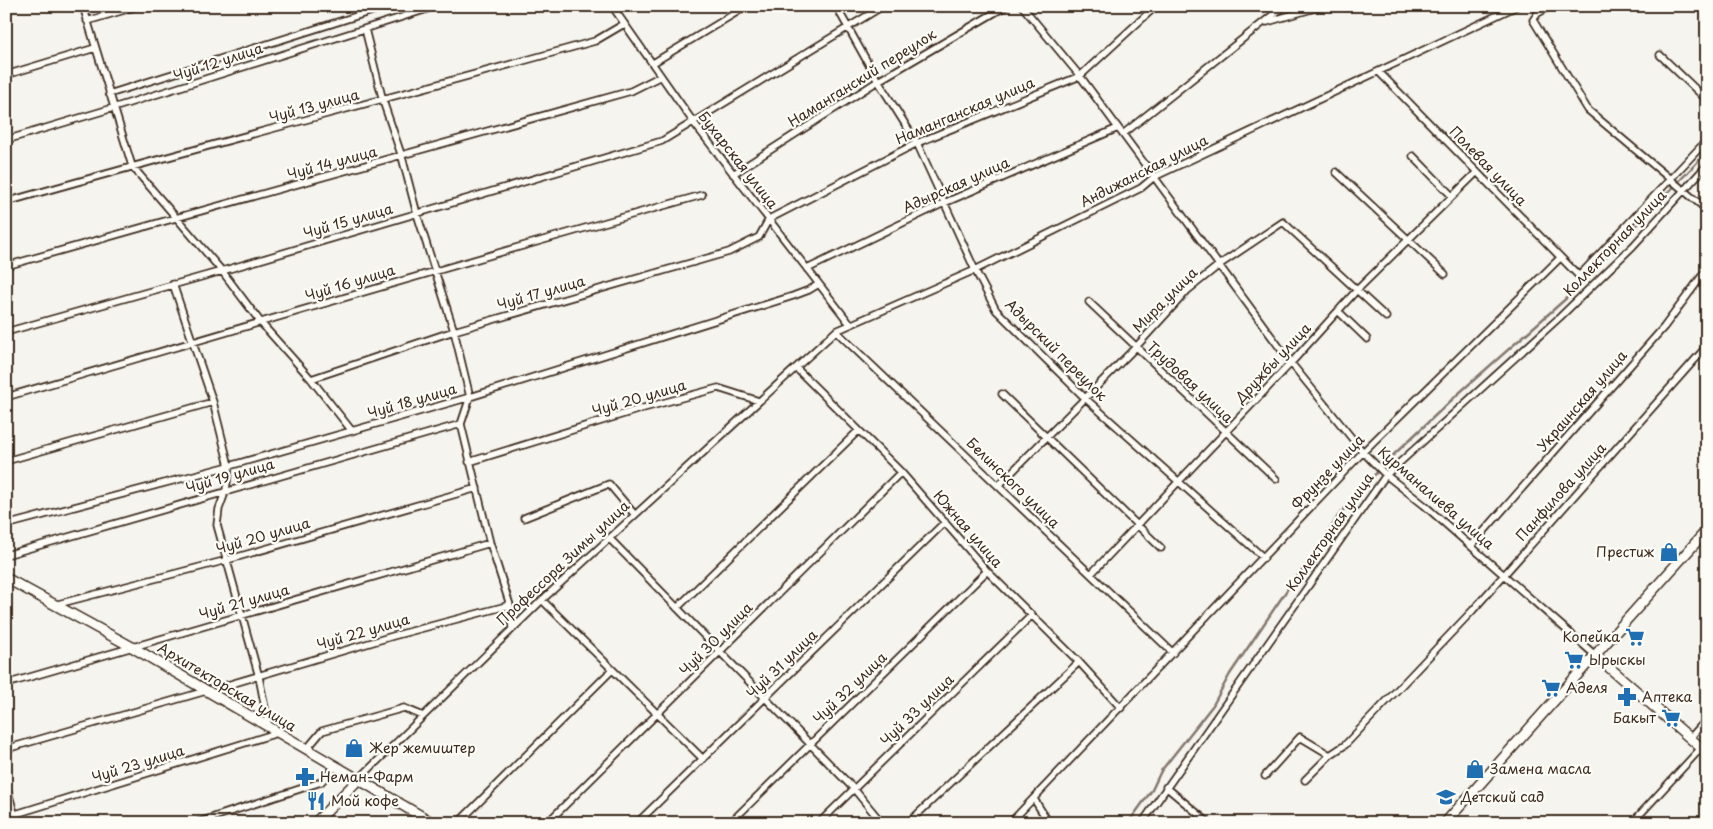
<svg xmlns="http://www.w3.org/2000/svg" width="1713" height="829" font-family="'Playpen Sans',sans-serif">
<rect width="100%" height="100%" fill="#f5f4ee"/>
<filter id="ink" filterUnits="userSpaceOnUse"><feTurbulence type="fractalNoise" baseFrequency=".02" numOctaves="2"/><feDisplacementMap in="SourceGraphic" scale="10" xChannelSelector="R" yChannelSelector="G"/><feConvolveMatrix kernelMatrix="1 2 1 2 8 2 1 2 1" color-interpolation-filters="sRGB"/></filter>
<g filter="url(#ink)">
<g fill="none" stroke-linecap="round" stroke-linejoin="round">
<path stroke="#84786e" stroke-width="2.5" d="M1128 823 1152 790 1161 771 1213 705 1230 674 1291 584 1315 555 1338 516 1387 461 1458 394 1570 295 1707 152"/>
<g stroke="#3b2a1e" stroke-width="9">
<path id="street" d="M83 6 132 166 222 271 262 324 311 379 352 431
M612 6 694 123 850 324
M836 6 878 81 917 143 975 270 996 310 1085 398 1264 558
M1022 6 1080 76 1291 363 1363 452 1386 475 1424 505 1595 655
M1551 6 1538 13 1533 20 1588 110 1707 210
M87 21 138 6
M1267 22 1322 6
M365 29 383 101 402 157 417 214 454 331 470 397 461 424 490 543 510 605 512 628
M1660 55 1707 100
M653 63 747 6
M1379 72 1579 276 1707 140
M6 75 95 48
M109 94 388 6
M1123 134 1284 6
M6 140 113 108 437 6
M1413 156 1452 196
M1336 172 1445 274
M733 174 878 81 1006 6
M6 202C202 146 399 96 595 41L624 24
M6 266C214 206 424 151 631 91L661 76
M807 269 944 203 1118 128
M173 284 213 402 229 466 226 490 219 509 217 525 259 677 269 728
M1089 302 1276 479
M1338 311 1367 339
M836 331 1173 653
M6 332 222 271 662 141 883 6
M796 368 901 472 987 571 1079 662 1121 708
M311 379 454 331 729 252 759 237 769 219 917 143 1080 76 1156 6
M1002 394 1161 548
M6 397C238 329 469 260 702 195
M6 461 213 402
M469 462 640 409 718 388 759 401
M998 486 1135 348 1188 290 1219 265 1283 222 1386 317
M524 518 609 484 635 515
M6 525 229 466 470 397 793 296 809 290 819 284
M609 538 854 789 882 823
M1471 546 1664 327 1707 269
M6 555 461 424
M1091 574 1291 363 1356 291 1477 172
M542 600 703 759
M54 605 227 560 477 488
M677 608 858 431
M6 684 490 543
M224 686 393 636 510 605
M1690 738 1707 719
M6 749 206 691
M306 750 322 731 404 708 423 716
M1265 776 1300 737 1330 755
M358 780 542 600 836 331 975 270 1141 188 1154 177 1517 6
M1305 780 1330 755 1345 745 1473 610 1707 346
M6 785 17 823
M1166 787 1209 823
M1034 799 1049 823
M6 817 277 733
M196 823 321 782 335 767
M458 823 612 670
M547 823 901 472
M637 823 945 522
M730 823 987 571
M819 823 1032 615
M908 823 1079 662
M1010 823 1363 452 1559 259
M1142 823 1386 475 1560 317 1633 246 1707 165
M1632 823 1701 748"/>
</g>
<g stroke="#3b2a1e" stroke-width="12">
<path id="secondary" d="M6 578 132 647 433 823
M1595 655 1707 753
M315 823 358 780
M1445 823 1707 530"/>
</g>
<use href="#street" stroke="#fdfcf7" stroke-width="5.5"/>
<use href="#secondary" stroke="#fdfcf7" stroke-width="9"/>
</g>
</g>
<defs>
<g id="shop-bare" transform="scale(1.5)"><path d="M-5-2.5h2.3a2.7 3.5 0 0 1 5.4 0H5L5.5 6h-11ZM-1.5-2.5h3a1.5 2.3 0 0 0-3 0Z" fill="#1f6fb2" stroke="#fdfcf7" stroke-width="2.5" paint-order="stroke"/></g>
<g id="supermarket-bare" transform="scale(1.5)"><path d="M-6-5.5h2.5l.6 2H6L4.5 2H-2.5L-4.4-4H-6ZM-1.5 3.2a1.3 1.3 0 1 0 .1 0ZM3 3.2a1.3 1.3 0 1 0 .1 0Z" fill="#1f6fb2" stroke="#fdfcf7" stroke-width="2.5" paint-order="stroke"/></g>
<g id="pharmacy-bare" transform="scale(1.5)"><path d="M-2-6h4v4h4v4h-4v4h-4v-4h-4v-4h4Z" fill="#1f6fb2" stroke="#fdfcf7" stroke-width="2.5" paint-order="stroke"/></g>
<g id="school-bare" transform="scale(1.5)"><path d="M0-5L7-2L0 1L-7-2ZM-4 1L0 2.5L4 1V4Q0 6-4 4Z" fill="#1f6fb2" stroke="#fdfcf7" stroke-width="2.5" paint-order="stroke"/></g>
<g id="restaurant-bare" transform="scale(1.5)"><path d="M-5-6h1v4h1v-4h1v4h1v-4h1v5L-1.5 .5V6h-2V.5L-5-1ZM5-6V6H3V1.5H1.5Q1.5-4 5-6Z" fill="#1f6fb2" stroke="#fdfcf7" stroke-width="2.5" paint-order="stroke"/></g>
</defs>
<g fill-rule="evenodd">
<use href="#shop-bare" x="1669" y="552"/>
<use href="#supermarket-bare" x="1635" y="637"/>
<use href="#supermarket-bare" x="1574" y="660"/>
<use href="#supermarket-bare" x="1551" y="688"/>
<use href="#pharmacy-bare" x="1627" y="697"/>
<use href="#supermarket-bare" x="1671" y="718"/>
<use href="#shop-bare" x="354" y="748"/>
<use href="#shop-bare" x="1475" y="769"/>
<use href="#pharmacy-bare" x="305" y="777"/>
<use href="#school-bare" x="1446" y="797"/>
<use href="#restaurant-bare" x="316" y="801"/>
</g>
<g text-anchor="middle" stroke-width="4.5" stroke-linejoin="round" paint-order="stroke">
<g font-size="14" fill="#3b2a1e" stroke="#fdfcf7">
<text transform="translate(218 62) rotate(-18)" y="5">Чуй 12 улица</text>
<text transform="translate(862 78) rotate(-32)" y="5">Наманганский переулок</text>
<text transform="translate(314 106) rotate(-15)" y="5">Чуй 13 улица</text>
<text transform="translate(965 111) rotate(-23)" y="5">Наманганская улица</text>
<text transform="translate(738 160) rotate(52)" y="5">Бухарская улица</text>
<text transform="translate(332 163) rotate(-15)" y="5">Чуй 14 улица</text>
<text transform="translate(1488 166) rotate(46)" y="5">Полевая улица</text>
<text transform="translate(1144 171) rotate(-27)" y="5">Андижанская улица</text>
<text transform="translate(956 185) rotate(-24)" y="5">Адырская улица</text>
<text transform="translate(348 221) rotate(-16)" y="5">Чуй 15 улица</text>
<text transform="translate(1615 243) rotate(-46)" y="5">Коллекторная улица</text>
<text transform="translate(350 283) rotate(-17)" y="5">Чуй 16 улица</text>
<text transform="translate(541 293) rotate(-16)" y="5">Чуй 17 улица</text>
<text transform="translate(1165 300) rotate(-45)" y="5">Мира улица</text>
<text transform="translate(1056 350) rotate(45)" y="5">Адырский переулок</text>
<text transform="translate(1273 363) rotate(-47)" y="5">Дружбы улица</text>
<text transform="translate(1190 382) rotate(43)" y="5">Трудовая улица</text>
<text transform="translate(639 398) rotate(-16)" y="5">Чуй 20 улица</text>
<text transform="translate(412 401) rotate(-16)" y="5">Чуй 18 улица</text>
<text transform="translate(1582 401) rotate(-49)" y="5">Украинская улица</text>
<text transform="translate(1328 472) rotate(-46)" y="5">Фрунзе улица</text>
<text transform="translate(230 476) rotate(-16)" y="5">Чуй 19 улица</text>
<text transform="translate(1013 483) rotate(44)" y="5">Белинского улица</text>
<text transform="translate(1561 492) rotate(-48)" y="5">Панфилова улица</text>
<text transform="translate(1436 498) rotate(41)" y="5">Курманалиева улица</text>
<text transform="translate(968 529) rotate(49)" y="5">Южная улица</text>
<text transform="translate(1330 532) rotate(-55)" y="5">Коллекторная улица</text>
<text transform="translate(263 536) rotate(-16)" y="5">Чуй 20 улица</text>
<text transform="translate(563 563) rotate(-43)" y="5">Профессора Зимы улица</text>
<text transform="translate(244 602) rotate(-16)" y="5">Чуй 21 улица</text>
<text transform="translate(363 632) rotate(-16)" y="5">Чуй 22 улица</text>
<text transform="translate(716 639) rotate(-45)" y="5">Чуй 30 улица</text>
<text transform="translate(782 664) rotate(-44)" y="5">Чуй 31 улица</text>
<text transform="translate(227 687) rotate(31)" y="5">Архитекторская улица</text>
<text transform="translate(850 688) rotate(-44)" y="5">Чуй 32 улица</text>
<text transform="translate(917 710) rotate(-44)" y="5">Чуй 33 улица</text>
<text transform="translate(138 764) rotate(-17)" y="5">Чуй 23 улица</text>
</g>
<g font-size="14" fill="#3b2a1e" stroke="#fdfcf7" text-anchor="start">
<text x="1654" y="557" text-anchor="end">Престиж</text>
<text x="1620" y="642" text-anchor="end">Копейка</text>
<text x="1589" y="665">Ырыскы</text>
<text x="1566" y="693">Аделя</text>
<text x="1642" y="702">Аптека</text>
<text x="1656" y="723" text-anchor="end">Бакыт</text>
<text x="369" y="753">Жер жемиштер</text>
<text x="1490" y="774">Замена масла</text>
<text x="320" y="782">Неман-Фарм</text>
<text x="1461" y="802">Детский сад</text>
<text x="331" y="806">Мой кофе</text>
</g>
</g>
<rect width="1713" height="829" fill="none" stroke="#fdfcf7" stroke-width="25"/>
<rect x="12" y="12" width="1688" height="804" fill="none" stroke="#3b2a1e" stroke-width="2" filter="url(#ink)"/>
</svg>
